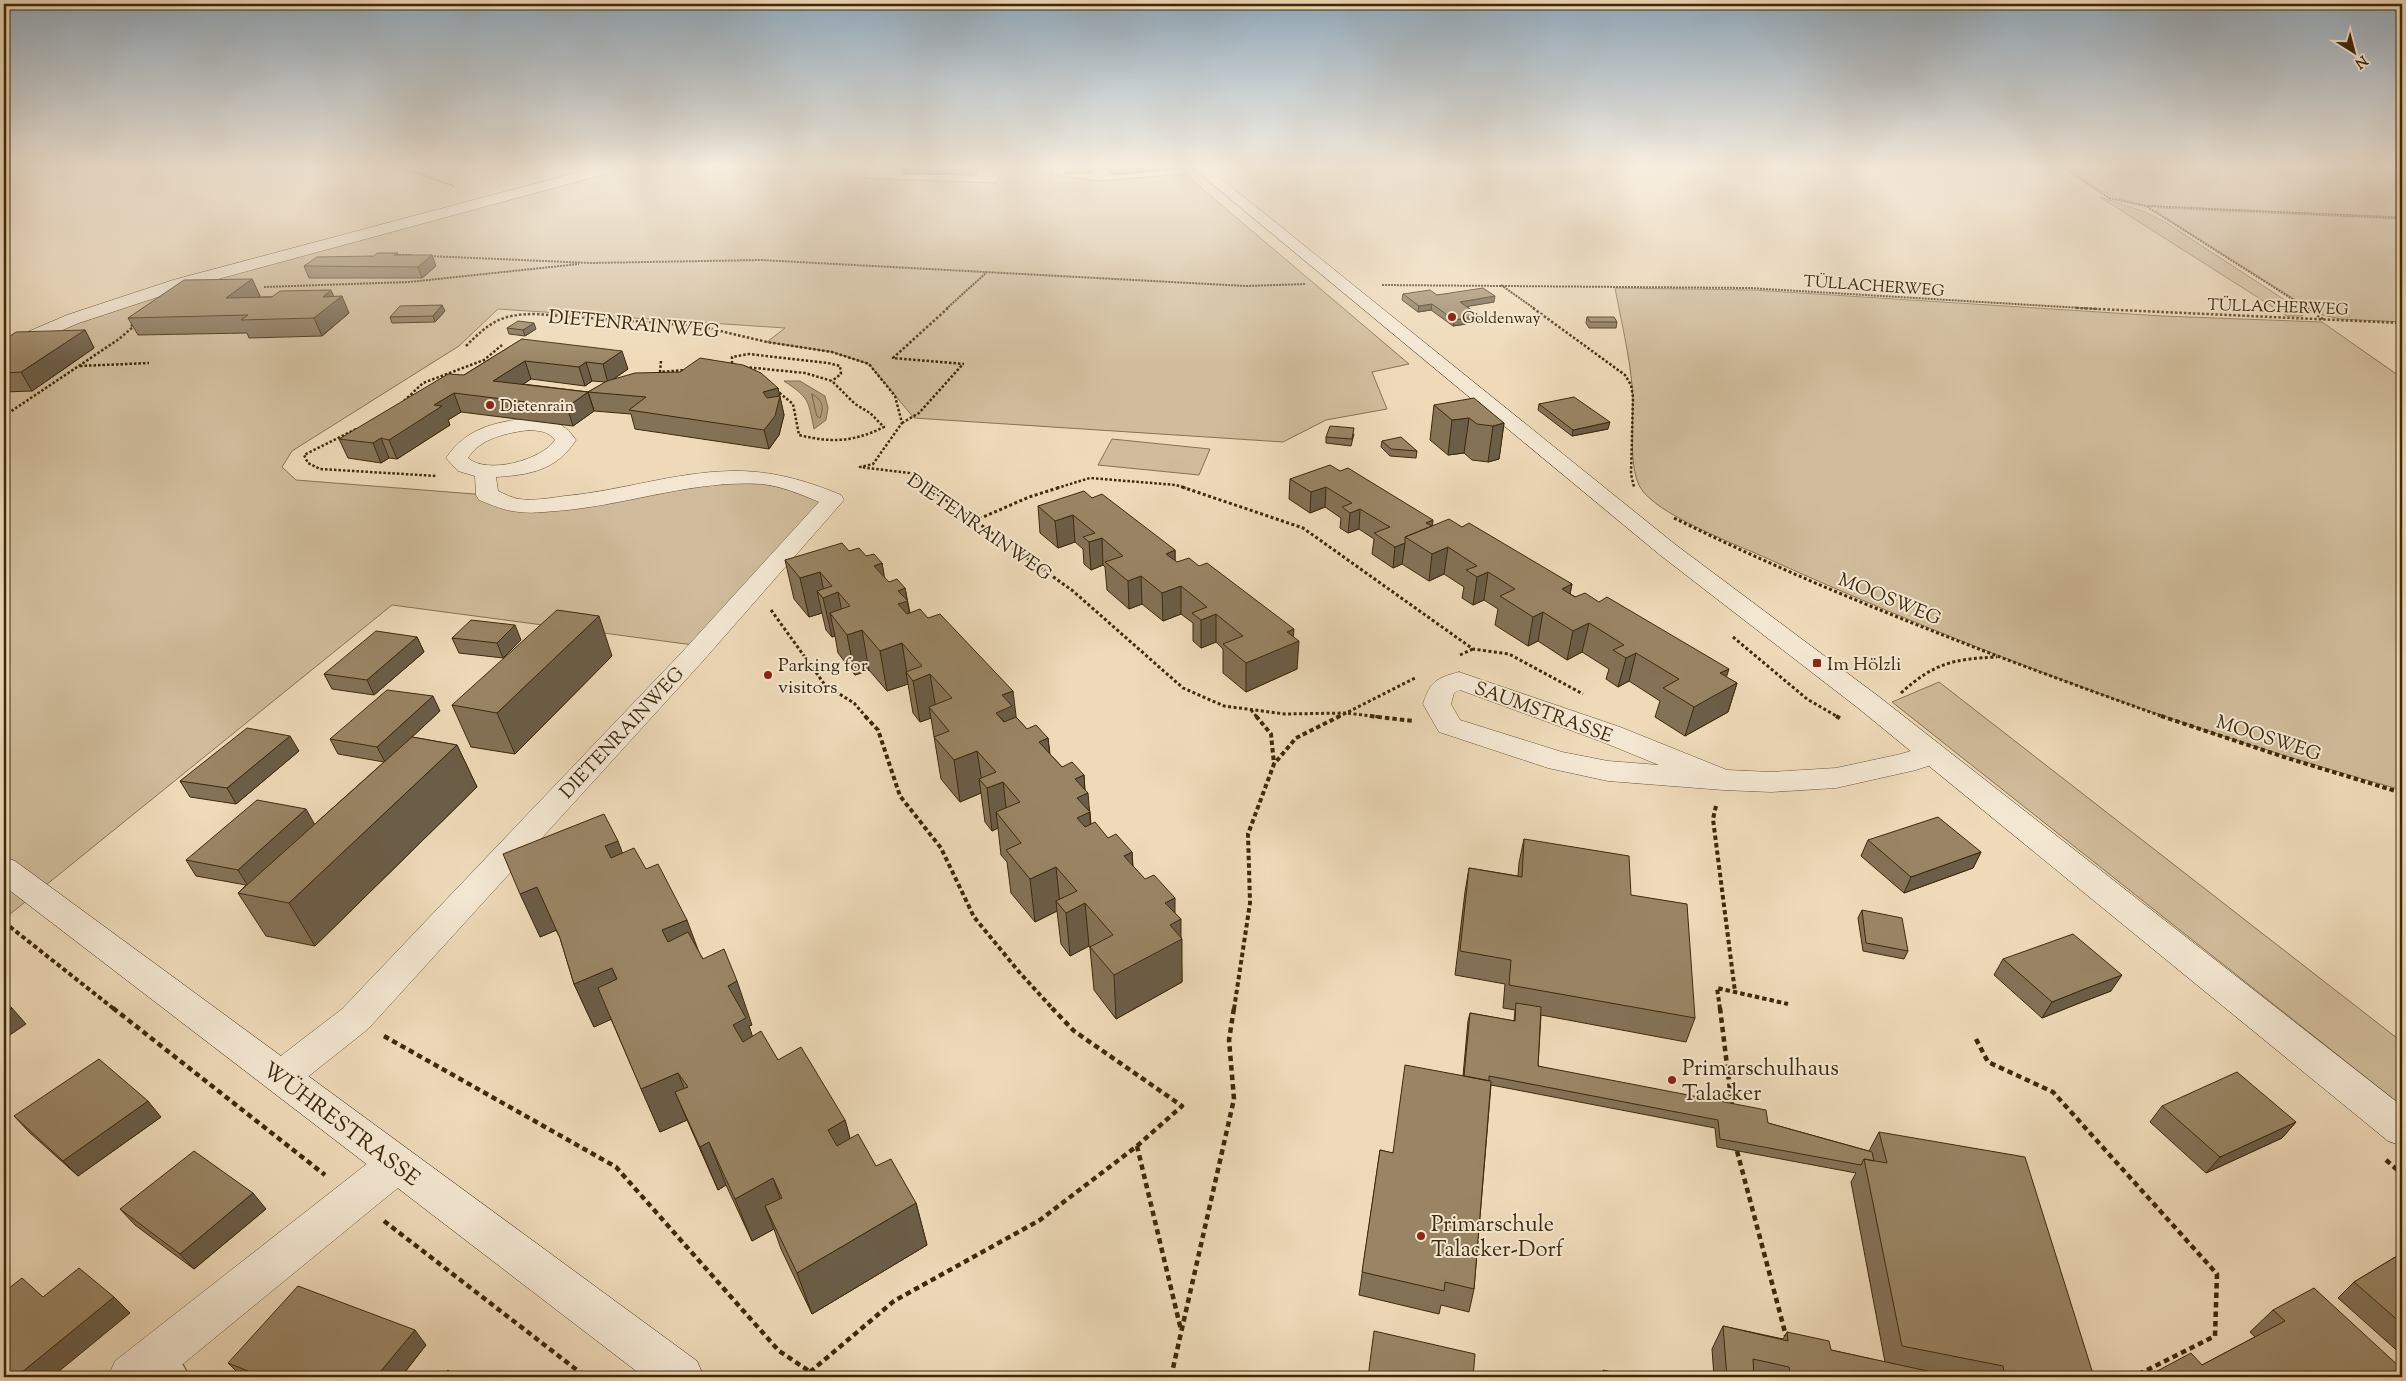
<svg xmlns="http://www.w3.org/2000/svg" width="2406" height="1381" font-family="'Sorts Mill Goudy',serif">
<rect width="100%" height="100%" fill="#eedab9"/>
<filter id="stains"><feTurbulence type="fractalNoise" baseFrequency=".004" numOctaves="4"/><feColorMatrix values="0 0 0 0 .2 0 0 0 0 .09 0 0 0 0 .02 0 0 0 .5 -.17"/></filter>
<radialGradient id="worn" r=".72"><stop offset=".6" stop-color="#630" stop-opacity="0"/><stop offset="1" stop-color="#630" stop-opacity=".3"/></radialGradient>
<path fill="#d0bc9b" stroke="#867252" d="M611 168H867L860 178 997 183 1003 168H1053L1052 175 1098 181 1185 174 1409 364 1372 372 1387 409 1326 420 1283 442 914 418 869 364 832 352 767 342 785 328 498 309 459 346 292 451 282 467 296 480 487 495 522 506 764 476 833 500 701 646 392 605 4 919V341L73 319Z
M2066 168H2402V217L2150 206C2113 201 2097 188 2066 168Z
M2100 197 2145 212 2165 222 2305 313 2302 316H2287Z
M2158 208 2402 219V322L2341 319 2318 314 2156 212Z
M1615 288 1753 290 2162 316 2322 322 2402 378V790C2185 730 1970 650 1764 557 1735 544 1655 514 1640 487 1627 464 1635 412 1632 385 1629 353 1621 320 1615 288Z
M1112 439 1210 449 1199 475 1098 465Z
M1939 682 2402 1042V1106L1892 702Z"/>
<path fill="#b29e7e" stroke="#836f50" d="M784 381H800L825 396 828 408 826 420 814 429C808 399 809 398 784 381Z"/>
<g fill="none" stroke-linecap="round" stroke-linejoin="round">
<path stroke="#786444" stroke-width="1" d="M812 394C823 401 824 406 820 418L817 416Z"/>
<path stroke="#836f50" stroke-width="5.5" d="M4 170 10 168"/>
<g stroke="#695536" stroke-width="2">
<path id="lane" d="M154 1343C170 1349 183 1361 189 1377H151L143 1369 139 1358 143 1347Z"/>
</g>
<g stroke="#695536" stroke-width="1">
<path id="street" d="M529 418C551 420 563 421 576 440 557 470 530 475 496 477L498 491C505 494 512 498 519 499 534 501 550 498 565 496 620 491 675 472 730 471 770 470 805 480 841 495L844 500 702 662 368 1029 295 1087 282 1092 269 1087 263 1076 269 1065 342 1009 684 650 819 502C800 494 781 486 761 484 696 480 633 503 568 510 552 511 535 514 519 512 505 511 492 505 479 500L476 495 475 476 458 471 446 458C466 428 495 422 529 418ZM529 430C540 431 548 431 555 440 542 460 487 475 468 458 480 438 507 433 529 430Z
M1459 672 1620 727 1727 770 1771 772 1836 768 1901 754 1933 744 1943 747 1948 754 1943 761 1916 770 1836 788 1771 792 1723 790 1608 781 1548 768 1439 732 1423 704C1430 682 1436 678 1459 672ZM1460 690 1600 741 1659 765 1608 761 1562 752 1460 720 1451 704 1454 693Z
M396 1147 410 1152 416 1165 410 1178 167 1377H108L115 1361 382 1152Z"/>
</g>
<g stroke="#3d290a" stroke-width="1">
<path id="secondary" d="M594 168H617L616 171 185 288 79 323 4 355V342L67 315 173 280Z
M1193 168H1208L1676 545 1878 696 2402 1106V1146L2388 1141 1858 708 1660 555Z
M4 857 15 861 697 1361 704 1377H644L4 886Z"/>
</g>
<path stroke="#3d290a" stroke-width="2" stroke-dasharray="2 1" stroke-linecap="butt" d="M395 168 411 171 454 186
M2064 168 2109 198 2146 206 2308 309
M2148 206 2402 218
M396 255H412
M428 256 591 263 761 260 1246 286 1306 284
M1382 285 1749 288 2098 309
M1501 285 1535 309
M264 287 409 282 579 264
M946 309 986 273"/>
<path stroke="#3d290a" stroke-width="2.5" stroke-dasharray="2.5 2" stroke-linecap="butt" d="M948 308 893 358 964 364
M1533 308 1625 375 1631 385 1633 397 1631 474 1634 487
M2076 308 2402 323
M2306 308 2323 319
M466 346C490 322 501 314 536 314L699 326 767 342 832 352 869 364 895 396 902 423 873 464 860 467 909 473 930 488
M661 361 660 372 685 370
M736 365 732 364V357L749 354 828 363 840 366 841 374 832 381
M80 366 149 363
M745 367 805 373 832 381 855 404 870 413 884 427C854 442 831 443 799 435L793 404 776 390
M404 401 423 383 484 360 502 345
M4 416 119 339 133 327 130 323
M902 423 919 413 963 364
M356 429 304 455 308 463 320 469 437 476
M1057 488 1090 478 1176 485 1186 488"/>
<path stroke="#3d290a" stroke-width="3" stroke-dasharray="3 2.5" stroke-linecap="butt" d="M928 487 1073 591 1183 688 1224 706 1285 714 1346 713 1415 678
M1182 487 1303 528 1473 649 1509 654 1583 694
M1674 518C1832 596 1999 658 2164 717
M974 521 1029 497 1061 487
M771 610 825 685 854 703 866 717
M1733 637 1807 699 1838 717
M1460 655 1473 649
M1901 693C1934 663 1953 659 1997 657
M1251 710 1257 717
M1338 717 1346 713 1380 717"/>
<path stroke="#3d290a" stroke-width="4" stroke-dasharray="4.5 3" stroke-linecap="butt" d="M865 716 878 730 900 796 941 848 974 917 1020 973 1053 1009
M1256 716 1271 734 1274 764
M1370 716 1413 721
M1836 716 1841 719
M2161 716 2284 757 2402 793
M1716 806 1713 819 1735 992
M4 922 114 1009
M1234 1009 1250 903 1248 834 1274 764 1296 738 1340 716
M1720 1009 1717 988 1788 1004"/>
<path stroke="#3d290a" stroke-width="4.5" stroke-dasharray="5.5 4" stroke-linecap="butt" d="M113 1008 325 1175
M1720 1008 1732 1106
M384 1036 616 1167 779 1351 818 1377
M1976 1039 1988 1062 2053 1092 2217 1274 2215 1336 2133 1377
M1137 1146 1181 1330
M1737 1151 1786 1336
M2386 1160 2402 1174
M384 1221 586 1377
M810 1372 894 1301 1040 1220 1137 1146 1182 1106 1074 1031 1052 1008
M1171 1377 1234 1099 1229 1040 1234 1008"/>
<use href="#lane" fill="#f4e7d2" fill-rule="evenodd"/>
<use href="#street" fill="#f4e7d2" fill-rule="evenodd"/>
<use href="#secondary" fill="#f4e7d2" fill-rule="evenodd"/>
</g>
<path fill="#847257" stroke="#3d290a" d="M903 168H979L974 175 904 174Z
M1064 168H1092V173L1065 174Z
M1107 168H1173V169L1113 175Z
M399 255 436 266 422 278H309L304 266Z
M252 279 260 296 258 297 334 296 349 313 322 336 249 338 247 333 138 335 128 318Z
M1403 294 1437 295 1494 302 1467 306 1479 322 1453 326 1431 310 1418 312 1402 300Z
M445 311 435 322 392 323 390 317Z
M1587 317 1617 322 1616 328H1589L1586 323Z
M507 328 536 329 525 336 509 334Z
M85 330 94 348 32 391 4 392V340Z
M522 339 628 369 612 380 778 388 784 415 779 435 769 449 635 429 631 414 594 411 588 392 606 382 592 381 585 386 531 379 523 384 588 392 594 411 573 426 461 412 448 420 450 425 397 459 389 458 381 463 348 458 339 439 464 375Z
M1539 404 1608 429 1572 436 1538 410Z
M1434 405 1504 423 1499 459 1488 462 1472 460 1464 453 1448 455 1430 440Z
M1354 434 1351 446 1326 443V437Z
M1382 441 1417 451 1416 458 1390 456 1381 447Z
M1340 471 1433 526 1462 527 1572 584 1570 594 1737 683 1728 712 1685 736 1655 717 1660 701 1629 681 1618 687 1606 679 1609 669 1582 652 1567 660 1538 641 1528 646 1495 625 1498 609 1484 600 1473 605 1462 598 1464 587 1444 574 1429 581 1402 564 1393 568 1372 554 1374 539 1359 529 1348 533 1340 528 1341 518 1325 507 1310 513 1289 499 1290 479Z
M1092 498 1175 550V561L1293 637 1297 669 1246 692 1223 673V649L1216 642 1201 648 1193 641V623L1181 614 1163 621 1142 604 1129 609 1107 590 1105 567 1103 565 1091 570 1084 564 1083 549 1075 542 1058 548 1040 533 1038 506Z
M849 551 866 556 882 563 884 578 889 582 905 588 910 613 1016 717 1027 729 1048 738 1050 754 1062 767 1084 775 1085 790 1090 812 1091 824 1108 838 1132 852 1133 866 1175 914 1181 938 1182 982 1116 1019 1094 990 1090 948 1089 946 1070 956 1061 944 1057 911 1035 922 1011 893 1007 862 1001 855 998 828 992 831 985 822 981 793 960 802 941 779 931 718 920 722 913 713 908 684 887 691 869 670 855 675 838 653 835 636 832 637 826 630 822 613 809 617 794 599 785 560Z
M417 637 424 652 374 695 332 689 324 674Z
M452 638 521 640 503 658 459 653Z
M612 656 515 754 471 747 452 705Z
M440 711 412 737 457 745 477 787 315 946 266 936 238 893 246 885 196 876 186 860 315 824 384 762 338 754 330 739Z
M299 751 236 804 190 797 180 781Z
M1524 839 1631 895 1695 1018 1686 1042 1541 1015 1538 1066 1768 1123 1869 1151 1879 1132 2094 1377H1714L1712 1349 1723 1326 1783 1339 1787 1332 1831 1350 1885 1362 1851 1182 1856 1173 1717 1147 1715 1128 1491 1085 1474 1289 1469 1312 1441 1305 1439 1314 1359 1295 1380 1150 1392 1153 1463 1076 1468 1021 1470 1013 1514 1021 1515 1010 1503 1008 1505 984 1455 975 1465 892 1469 868 1518 876 1519 863Z
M1868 840 1981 852 1973 868 1904 893 1861 856Z
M622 853 646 869 703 959 752 1025 749 1026 752 1036 845 1120 850 1139 876 1166 916 1203 927 1245 812 1314 781 1249 774 1229 752 1241 726 1185 718 1190 687 1120 660 1132 611 1019 594 1027 574 984 560 938 556 930 540 937Z
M1862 910 1908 951 1904 959 1863 951 1858 918Z
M2003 959 2111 991 2077 1004 2042 1018 1994 975Z
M2162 1106 2296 1122 2282 1138 2206 1173 2150 1122Z
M14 1116 161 1117 78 1176 29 1132Z
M120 1209H266L194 1269 135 1225Z
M2402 1253V1355L2338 1298 2354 1282Z
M2273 1310 2402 1369 2392 1377H2146L2202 1365 2255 1337 2250 1332Z
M426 1345 401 1377H242L228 1363Z"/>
<path fill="#6b5d47" stroke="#3d290a" d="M973 168H979L974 175Z
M1112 168H1173V169L1113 175Z
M432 255 436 266 422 278 418 267Z
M252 279 260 296 234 315 226 298Z
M331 290 336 301 342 296 349 313 322 336 314 318 323 297Z
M1495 296 1494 302 1459 308 1460 302Z
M1432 304 1431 310 1418 312 1419 306Z
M442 305 445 311 435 322 433 316Z
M1480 316 1479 322 1453 326 1454 320Z
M534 323 536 329 525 336 523 330Z
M85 330 94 348 32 391 21 372Z
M622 351 628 369 608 383 603 364Z
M525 361 531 379 501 399 493 381Z
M586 362 592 381 585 386 579 367Z
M778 388 784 415 779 435 769 449 764 430 767 410 763 392Z
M588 392 594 411 573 426 567 407Z
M454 393 461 412 448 420 450 425 397 459 389 440 434 405Z
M1469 418 1464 453 1448 455 1452 420Z
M1610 422 1608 429 1572 436 1573 430Z
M1504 423 1499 459 1488 462 1493 426Z
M381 438 389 458 381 463 373 443Z
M1326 487 1325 507 1310 513 1311 492Z
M1360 509 1359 529 1348 533 1350 513Z
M1073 515 1075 542 1058 548 1055 521Z
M1433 520 1432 532 1426 523Z
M1102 538 1103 565 1091 570 1089 542Z
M1405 543 1402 564 1393 568 1395 547Z
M1448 547 1444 574 1429 581 1432 554Z
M1175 550V578L1166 554Z
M882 563 889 602 874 566Z
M820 572 825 597 838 592 846 632 830 613 835 636 832 637 823 598 817 591 822 613 809 617 800 578Z
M1488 572 1484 600 1473 605 1477 577Z
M1141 576 1142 604 1129 609 1128 581Z
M1572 584 1566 612 1562 589Z
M1181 586V614L1163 621 1162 593Z
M905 588 914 640 898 604V591Z
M1543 612 1538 641 1528 646 1533 617Z
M1216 614V642L1201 648V620Z
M599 616 612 656 515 754 497 713Z
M1589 623 1582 652 1567 660 1573 631Z
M515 625 521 640 503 658 497 643Z
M1294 629 1293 643 1299 641 1297 669 1246 692V663L1287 632Z
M862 630 869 670 855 675 847 635Z
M417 637 424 652 374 695 367 680Z
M902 643 907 674 906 672 908 684 887 691 880 651Z
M1636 653 1629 681 1618 687 1626 658Z
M1729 669 1722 691 1737 683 1728 712 1685 736 1694 707 1720 673Z
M930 674 937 715 929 707 931 718 920 722 913 681Z
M1013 691 1018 732 1015 733 996 713 1002 695Z
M433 696 440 711 385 762 377 747Z
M290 736 299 751 236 804 227 788Z
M1048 738 1052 780 1039 742Z
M457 745 477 787 315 946 289 903Z
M977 751 982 782 979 779 981 793 960 802 954 760Z
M1084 775 1085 794 1088 793 1093 855 1077 818 1075 779Z
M1003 782 1008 824 996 812 998 828 992 831 987 788Z
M306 809 315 825 248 886 238 870Z
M618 841 634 884 622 889 605 846Z
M1132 852 1134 895 1124 856Z
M1981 852 1973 868 1904 893 1911 877Z
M1056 867 1060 905 1056 901 1057 911 1035 922 1030 879Z
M537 887 557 930 540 937 520 894Z
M1175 898V922L1181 919V940L1182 939V982L1116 1019 1114 975 1165 903Z
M1085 903 1089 946 1070 956 1066 913Z
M687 920 703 963 678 974 662 930Z
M612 968 630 1011 594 1027 574 984Z
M2122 975 2111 991 2077 1004 2042 1018 2052 1002 2087 988Z
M737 981 752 1025 749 1026 761 1062 748 1068 733 1025 728 986Z
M12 1008 26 1024 4 1039V1013Z
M678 1073 696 1117 675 1092 687 1120 660 1132 641 1089Z
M148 1101 161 1117 78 1176 63 1161Z
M845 1120 857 1163 841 1173 828 1130Z
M2296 1122 2282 1138 2206 1173 2220 1157Z
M709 1142 726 1185 718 1190 700 1147Z
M773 1178 788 1221 765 1206 774 1229 752 1241 735 1199Z
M253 1193 266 1209 194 1269 180 1254Z
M916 1203 927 1245 812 1314 797 1273Z
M114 1297 130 1313 52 1377H16Z
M415 1330 426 1345 401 1377H376Z
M2402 1369 2392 1377H2388Z"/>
<path fill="#998565" stroke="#3d290a" d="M377 253H398L394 255H432L418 267 304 266 317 257 374 256Z
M252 279 226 298 272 297 280 291 331 290 323 297 342 296 314 318 241 320 248 315 128 318 184 280Z
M1483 288 1495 296 1460 302 1480 316 1454 320 1432 304 1419 306 1403 294 1430 290 1437 295Z
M442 305 433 316 390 317 400 306Z
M1587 317H1614L1617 322H1590Z
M518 321 534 323 523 330 507 328Z
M85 330 21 372 4 373V340L16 332Z
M522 339 622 351 603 364 586 362 579 367 525 361 493 381 588 392 567 407 454 393 434 405 442 406 389 440 381 438 373 443 339 439 448 374 464 375Z
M700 358 743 365 761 373 778 388 763 392 767 398 780 396 775 416 764 430 629 410 646 397 588 392 607 381 635 373 680 372Z
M1574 397 1610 422 1573 430 1539 404Z
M1474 398 1504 423 1493 426 1477 424 1469 418 1452 420 1434 405Z
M1330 426 1354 428 1352 439 1326 437Z
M1401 437 1417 451 1391 449 1382 441Z
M1330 465 1340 471 1348 468 1433 520 1426 523 1432 526 1405 537V543L1395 547 1374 533 1390 527 1360 509 1350 513 1342 507 1352 503 1326 487 1311 492 1290 479Z
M1084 491 1092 498 1102 494 1175 550 1166 554 1177 562 1189 558 1199 566 1207 563 1294 629 1287 632 1299 641 1246 663 1223 644 1243 636 1216 614 1201 620 1192 613 1207 607 1181 586 1162 593 1141 576 1128 581 1105 562 1123 556 1102 538 1089 542 1083 537 1095 533 1073 515 1055 521 1038 506Z
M1449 519 1462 527 1469 523 1572 584 1562 589 1575 597 1585 593 1599 602 1607 597 1729 669 1720 673 1737 683 1694 707 1663 688 1679 679 1636 653 1626 658 1613 650 1624 645 1589 623 1573 631 1543 612 1533 617 1500 596 1515 589 1488 572 1477 577 1466 570 1477 566 1448 547 1432 554 1405 537Z
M842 543 849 551 859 548 866 556 874 554 882 563 874 566 889 582 897 579 905 588 898 591 908 601 898 604 907 614 920 609 928 618 940 614 1013 691 1002 695 1012 706 996 713 1004 722 1016 717 1027 729 1036 725 1048 738 1039 742 1062 767 1072 762 1084 775 1075 779 1088 793 1077 798 1090 812 1077 818 1085 827 1095 822 1108 838 1116 834 1132 852 1124 856 1145 879 1154 875 1175 898 1165 903 1181 919 1170 925 1182 939 1114 975 1090 947 1113 935 1085 903 1066 913 1056 901 1077 891 1056 867 1030 879 1006 850 1021 843 996 812 1020 802 1003 782 987 788 979 779 996 772 977 751 954 760 934 737 949 731 929 707 952 698 930 674 913 681 906 672 922 666 902 643 880 651 862 630 847 635 830 613 850 606 838 592 823 598 817 591 832 586 820 572 800 578 785 560Z
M557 610 599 616 497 713 452 705Z
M471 620 515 625 497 643 452 638Z
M376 631 417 637 367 680 324 674Z
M387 690 433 696 377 747 330 739Z
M247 728 290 736 227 788 180 781Z
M412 737 457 745 289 903 238 893Z
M257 800 306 809 238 870 186 860Z
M604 814 618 841 605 846 611 858 634 848 646 869 658 864 687 920 662 930 668 942 688 932 703 959 724 949 737 981 728 986 746 1018 733 1025 743 1042 761 1031 778 1060 801 1047 845 1120 828 1130 837 1146 858 1134 876 1166 891 1159 916 1203 797 1273 765 1206 782 1198 773 1178 735 1199 709 1142 700 1147 675 1092 688 1087 678 1073 641 1089 598 988 617 979 612 968 574 984 560 938 537 887 520 894 503 854Z
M1938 817 1981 852 1911 877 1868 840Z
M1524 839 1629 856 1631 895 1687 904 1695 1018 1509 985 1511 960 1460 951 1469 868 1522 877Z
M1862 910 1902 918 1908 951 1866 943Z
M2073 934 2122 975 2087 988 2052 1002 2003 959Z
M4 1002 12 1008 4 1013Z
M1516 1003 1541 1007 1538 1066 1766 1110 1768 1123 1872 1152 1874 1161 1864 1159 1861 1165 1720 1139 1718 1120 1489 1076V1081L1464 1076 1470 1013 1515 1021Z
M99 1059 148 1101 63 1161 14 1116Z
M1405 1065 1491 1081 1474 1289 1445 1282 1444 1291 1362 1272 1380 1150 1393 1153Z
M2237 1072 2296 1122 2220 1157 2162 1106Z
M1879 1132 2025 1157 2094 1377H2059L2030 1372 2031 1377H2005L2003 1366 1902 1346 1864 1159 1887 1163Z
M194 1151 253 1193 180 1254 120 1209Z
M2402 1253V1324L2354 1282Z
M79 1268 114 1297 16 1377H4V1292L22 1278 43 1297Z
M298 1286 415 1330 376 1377H263L228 1363Z
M2314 1288 2402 1369 2388 1377H2146L2191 1353 2202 1365 2285 1321 2273 1310Z
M1723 1326 1788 1341 1787 1332 1829 1341 1831 1350 1955 1377H1803L1790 1374 1789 1367 1753 1359 1754 1377H1727Z
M1374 1331 1475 1354 1473 1377H1368Z
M448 1370 457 1377H440Z
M1603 1370 1634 1377H1603Z"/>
<linearGradient id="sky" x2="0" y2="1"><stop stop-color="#92abbe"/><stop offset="0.46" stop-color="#f7eee0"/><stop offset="1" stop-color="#f7eee0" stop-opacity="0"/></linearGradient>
<rect width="2406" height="362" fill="url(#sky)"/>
<g fill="#8f2418" stroke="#f4e7d2" stroke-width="2">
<circle cx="1452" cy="317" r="5"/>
<circle cx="490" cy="405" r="5"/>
<rect x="1812" y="658" width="10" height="10" rx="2.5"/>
<circle cx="768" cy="675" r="5"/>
<circle cx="1672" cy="1080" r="5"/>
<circle cx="1421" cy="1236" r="5"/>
</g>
<g text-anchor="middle" stroke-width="4" stroke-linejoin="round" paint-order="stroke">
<g font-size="16" fill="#3d290a" stroke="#f4e7d2">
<text transform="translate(1874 285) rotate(4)" y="6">TÜLLACHERWEG</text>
<text transform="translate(2278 306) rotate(2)" y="6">TÜLLACHERWEG</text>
</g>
<g font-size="16" fill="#3d290a" stroke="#f4e7d2" text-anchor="start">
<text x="1462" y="323">Goldenway</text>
<text x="500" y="411">Dietenrain</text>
</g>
<g font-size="19" fill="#3d290a" stroke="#f4e7d2">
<text transform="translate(634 323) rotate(5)" y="7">DIETENRAINWEG</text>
<text transform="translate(980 526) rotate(35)" y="7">DIETENRAINWEG</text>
<text transform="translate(1890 598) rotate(22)" y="7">MOOSWEG</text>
<text transform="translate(1544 711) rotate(20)" y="7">SAUMSTRASSE</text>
<text transform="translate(621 732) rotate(-47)" y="7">DIETENRAINWEG</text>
<text transform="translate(2269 737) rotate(18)" y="7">MOOSWEG</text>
</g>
<g font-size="19" fill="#3d290a" stroke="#f4e7d2" text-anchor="start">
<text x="1827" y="670">Im Hölzli</text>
<text x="778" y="671">Parking for<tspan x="778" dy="22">visitors</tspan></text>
</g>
<g font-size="22" fill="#3d290a" stroke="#f4e7d2" text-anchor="start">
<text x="1682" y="1075">Primarschulhaus<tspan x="1682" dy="25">Talacker</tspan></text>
<text x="1431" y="1231">Primarschule<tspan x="1431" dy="25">Talacker-Dorf</tspan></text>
</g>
<g font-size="22" fill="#3d290a" stroke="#f4e7d2">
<text transform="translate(342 1123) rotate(37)" y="8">WÜHRESTRASSE</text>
</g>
</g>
<rect width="2406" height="1381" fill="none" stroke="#eedab9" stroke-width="20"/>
<rect x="5" y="5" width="2396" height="1371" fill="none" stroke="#3d290a" stroke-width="2.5"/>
<rect x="10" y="10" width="2386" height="1361" fill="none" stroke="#3d290a"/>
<g transform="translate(2354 52) rotate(144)" stroke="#f4e7d2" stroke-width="4" paint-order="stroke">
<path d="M0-4L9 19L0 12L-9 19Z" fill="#3d290a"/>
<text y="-8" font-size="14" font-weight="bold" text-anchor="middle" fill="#3d290a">N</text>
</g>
<rect width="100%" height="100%" filter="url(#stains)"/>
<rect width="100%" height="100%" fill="url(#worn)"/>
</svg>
